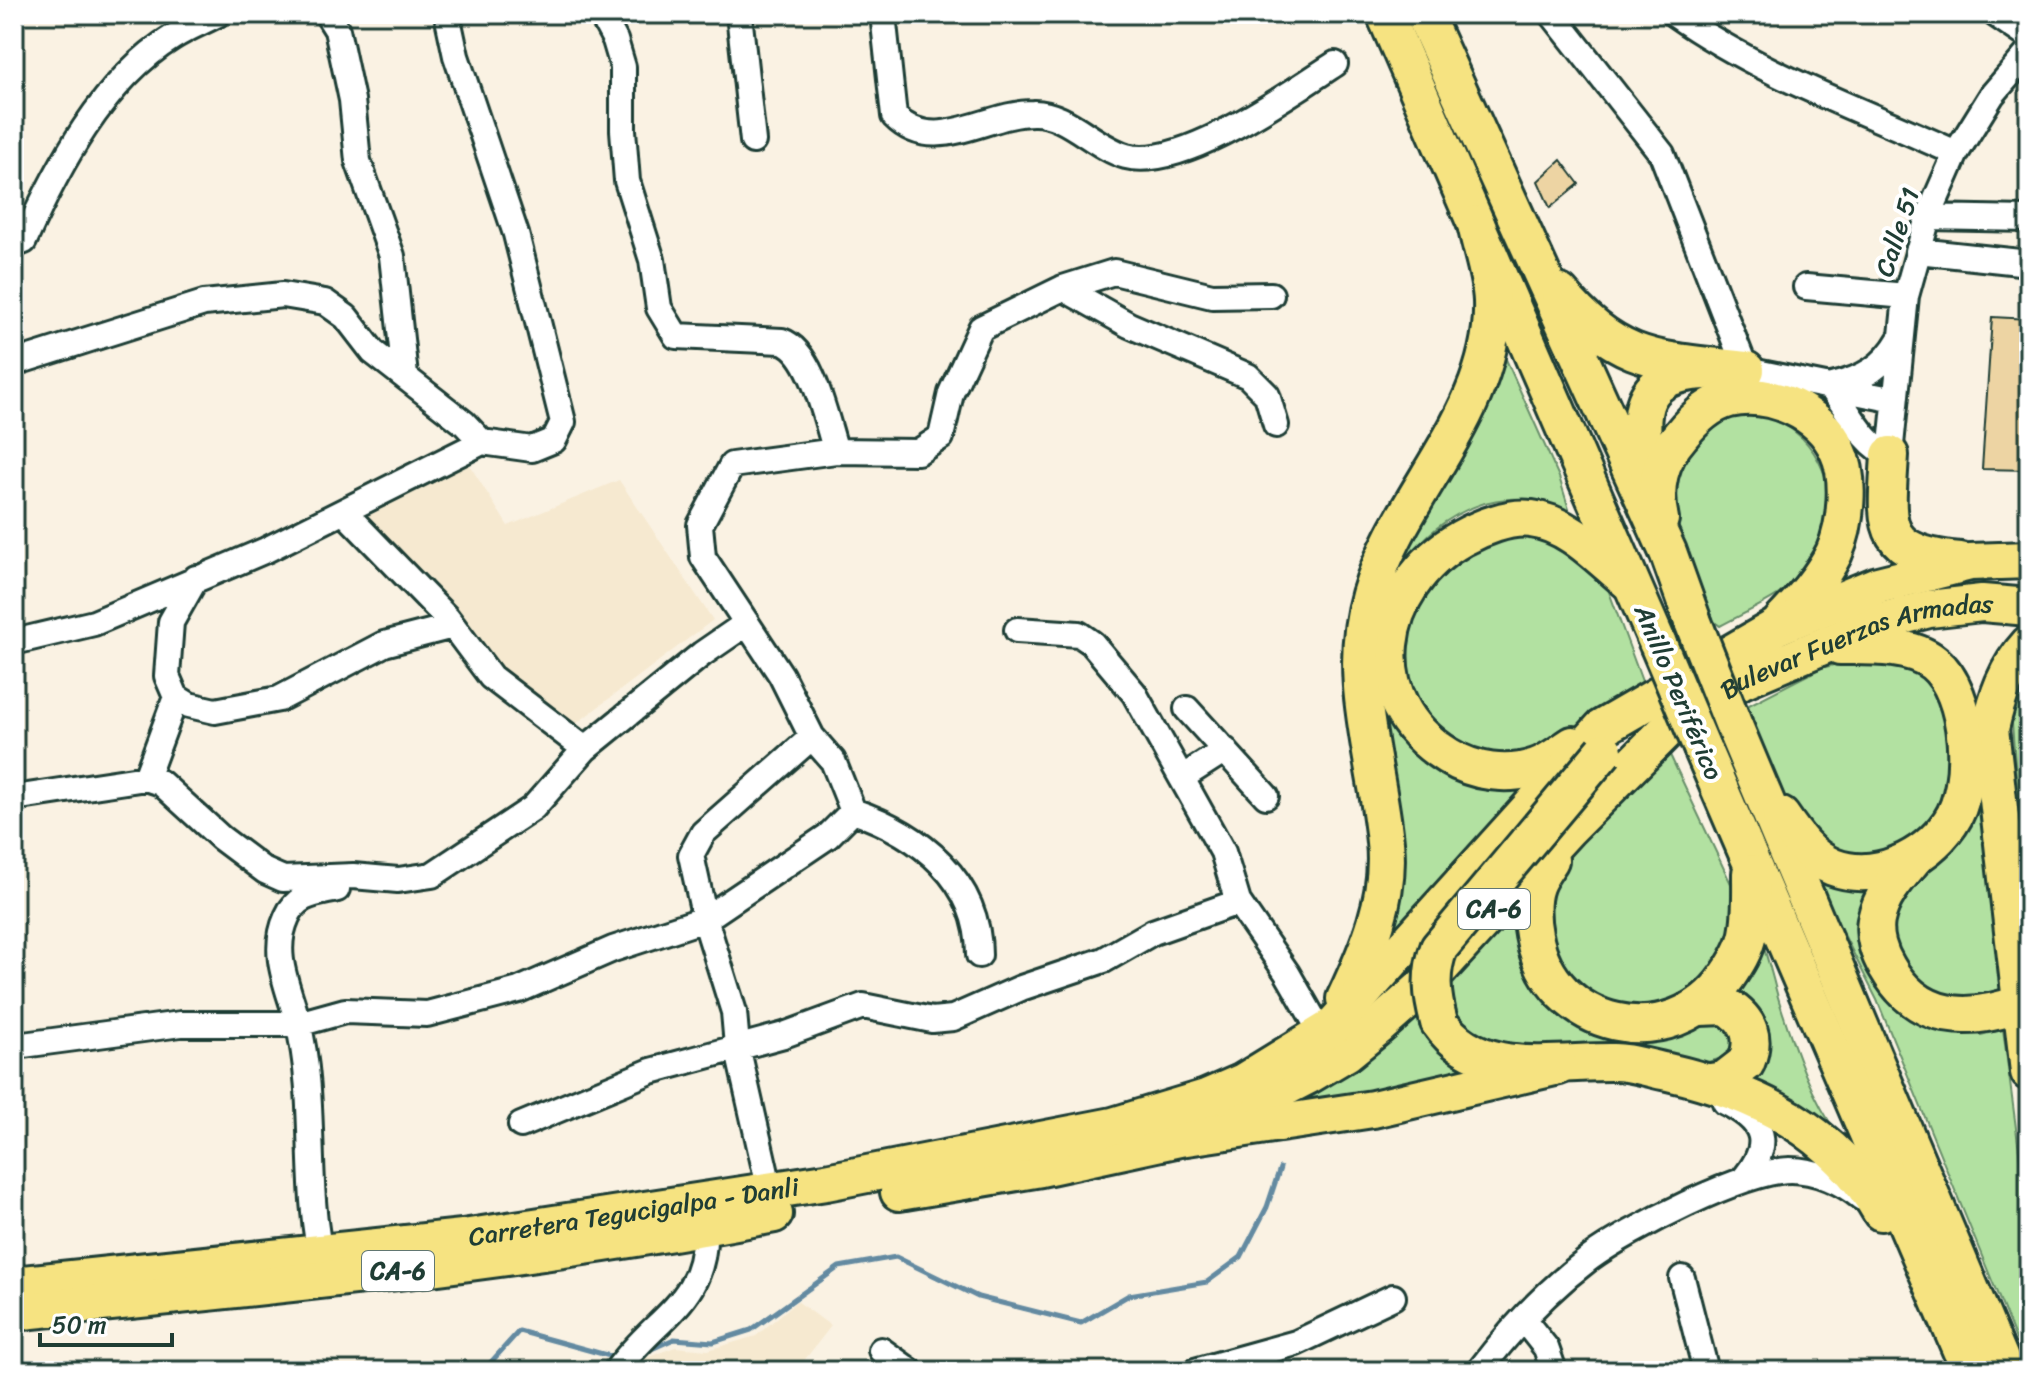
<svg xmlns="http://www.w3.org/2000/svg" width="2043" height="1385" font-family="Sriracha,sans-serif">
<rect width="100%" height="100%" fill="#faf2e3"/>
<filter id="ink" filterUnits="userSpaceOnUse"><feTurbulence type="fractalNoise" baseFrequency=".0125" numOctaves="2"/><feDisplacementMap in="SourceGraphic" scale="16" xChannelSelector="R" yChannelSelector="G"/><feConvolveMatrix kernelMatrix="1 2 1 2 8 2 1 2 1" color-interpolation-filters="sRGB"/></filter>
<g filter="url(#ink)">
<path fill="#f6e9d0" d="M465 458 508 526 619 480 713 620 569 729 510 678 357 516Z
M797 1301 831 1326 796 1371H629L633 1363 675 1347 708 1350 756 1336Z"/>
<path fill="#b2e1a1" stroke="#688f6a" stroke-width="2" d="M1500 346 1559 477 1572 519C1556 512 1537 500 1520 499 1462 496 1399 545 1391 603 1386 641 1392 683 1393 721L1531 787 1373 968V717L1383 598Z
M1756 412C1768 418 1785 423 1795 432 1834 462 1845 533 1809 570 1785 595 1750 610 1720 626L1702 612 1667 501 1669 463 1720 414Z
M1536 531 1587 559 1608 589 1643 684 1528 757 1456 755 1407 685 1402 636 1449 553Z
M1850 661H1904L1932 679 1953 738 1943 811 1898 854 1841 855 1791 816 1747 706 1821 668Z
M2029 678V887L2024 886 2012 723 2019 695Z
M1670 755 1733 888 1738 921 1728 964 1659 1012 1585 999 1546 949 1549 883 1566 853 1655 757Z
M1978 785 2006 992C1970 998 1935 1006 1910 975 1886 945 1890 910 1915 880 1922 871 1935 866 1943 857 1960 835 1969 811 1978 785Z
M1804 869 1867 883 1890 1001 1918 1024 1952 1034 1981 1035 2003 1029 2029 1227V1371L1877 1000 1827 901Z
M1527 883 1555 1004 1711 1020 1733 1032 1731 1050 1719 1059 1704 1063 1594 1044 1525 1051 1481 1049 1436 988Z
M1759 936C1770 960 1773 983 1781 1007 1795 1051 1812 1099 1839 1136L1743 1081 1729 986Z
M1418 1005C1434 1054 1450 1064 1499 1077L1260 1111 1322 1088 1362 1065Z"/>
<g fill="none" stroke-linecap="round" stroke-linejoin="round">
<path stroke="#638aa1" stroke-width="5" d="M647 1351 674 1339 713 1342 751 1330 839 1267 896 1257 978 1297 1081 1323 1129 1295 1207 1282 1241 1257 1267 1207 1280 1168
M483 1371 519 1331 610 1356"/>
</g>
<path fill="#edd4a3" stroke="#1f3d34" stroke-width="2" d="M1561 160 1579 184 1550 208 1538 181Z
M1992 317 2029 319V470L1982 469Z"/>
<g fill="none" stroke-linecap="round" stroke-linejoin="round">
<g stroke="#1f3d34" stroke-width="30">
<path id="minor" d="M327 14 337 30 352 100 358 161 392 256 405 376
M601 14 615 40 623 67V130L627 181 652 260 659 308 676 336 782 341C813 352 826 421 836 451
M739 14 753 141
M883 14 894 116C934 157 986 113 1033 113 1066 112 1094 147 1126 156 1181 171 1289 94 1335 64
M1552 14 1662 154 1746 370 1895 400
M1674 14C1759 74 1862 110 1956 153
M1995 14 2029 37
M1928 217 2029 219
M14 245 24 241C57 168 103 80 173 37 187 28 203 22 218 14
M1918 251 2029 263
M1806 287 1906 296
M1063 288 1129 325 1248 376 1267 395 1276 425
M14 363 204 303 283 295 325 302 346 317 373 352 464 423 482 442
M1832 386C1863 379 1884 367 1900 339
M1830 387C1849 409 1862 444 1890 455L1906 296 1928 217 1956 153 1992 95 2029 52
M344 512 447 618 491 677 585 749
M196 578 171 622 167 676 176 697 189 705 215 711 279 699 384 644 453 626
M1017 630 1079 634 1092 643 1134 693 1223 852 1238 902 1287 973 1322 1034
M14 642 94 623 266 550 482 442 532 449 554 440 563 422 516 234 456 56 447 14
M1187 709 1266 796
M1183 777 1225 750
M146 778 176 697
M14 798 146 778 161 783 221 838 265 871 283 879 353 876 398 880 432 875 533 808 585 749 702 654 747 623
M979 955C979 880 920 834 853 811L833 761 812 737 781 675 703 557 700 525 732 465 836 451 918 452 941 437 951 393 981 328 1063 288 1114 272 1212 296 1271 295
M23 1045 181 1024H298L345 1011 427 1014 519 990 613 949 705 919 828 836 853 811
M1725 1102C1766 1122 1773 1144 1743 1180
M521 1125 651 1071 784 1035 863 1006 932 1020 953 1018 1021 988 1104 960 1153 932 1238 902
M770 1191 737 1046 734 1012 705 919 691 855 703 833 812 737
M323 1266C303 1188 318 1102 298 1023 289 988 270 954 287 917 297 894 315 894 337 889
M1682 1278 1706 1371
M1523 1319 1546 1348 1554 1371
M881 1350 910 1371
M616 1371C655 1316 708 1302 704 1227
M1195 1371 1296 1343 1393 1297
M1479 1371C1510 1330 1549 1289 1590 1258 1628 1230 1743 1171 1790 1170 1816 1170 1843 1182 1862 1198"/>
</g>
<g stroke="#1f3d34" stroke-width="42">
<g id="highway">
<path d="M1385 14 1658 644"/>
<path d="M1424 14 1668 552 1693 622"/>
<path d="M1560 293C1619 364 1661 360 1746 370"/>
<path d="M1890 455C1886 525 1878 553 1960 561"/>
<path d="M1651 478C1637 422 1631 374 1705 371"/>
<path d="M1660 519C1653 487 1659 460 1681 435 1693 420 1709 404 1729 399 1770 390 1821 412 1838 451 1851 478 1846 526 1834 553 1821 579 1802 600 1782 621"/>
<path d="M2029 644C2006 669 1997 697 1990 729L2029 1072"/>
<path d="M1734 726 2005 1371"/>
<path d="M1573 745C1562 752 1549 763 1536 767 1507 777 1474 772 1448 756 1358 701 1376 586 1462 538 1480 528 1509 516 1531 519 1569 523 1600 558 1628 581"/>
<path d="M1702 748 1970 1371"/>
<path d="M1781 816C1794 835 1810 858 1833 867 1876 883 1925 859 1950 823 1976 786 1971 693 1934 663 1911 644 1868 646 1840 646"/>
<path d="M1915 857C1899 876 1881 894 1876 920 1873 936 1879 954 1887 967 1918 1022 1968 1023 2022 1003"/>
<path d="M1550 860C1545 868 1538 877 1535 886 1530 900 1531 920 1534 935 1550 1030 1672 1057 1727 977 1736 964 1745 950 1748 934 1752 914 1751 893 1751 873"/>
<path d="M1345 999C1368 950 1391 897 1385 842 1377 760 1346 678 1370 595 1399 494 1496 412 1492 301 1491 276 1481 249 1476 224"/>
<path d="M1699 1007 1726 1006C1750 1020 1756 1038 1746 1063L1724 1080 1711 1082"/>
<path d="M1439 1022C1478 1080 1555 1061 1614 1062 1632 1062 1651 1069 1668 1072 1756 1092 1836 1131 1881 1212"/>
<path id="s1" d="M1222 1120 1309 1075 1346 1053 1379 1026 1422 988 1567 830 1667 730 1740 681 1882 621 1929 609 1982 603 2029 607"/>
<path d="M899 1192 1041 1168 1180 1138 1373 1109 1559 1066"/>
<path id="s2" d="M14 1285 463 1238 826 1182 1113 1126 1206 1098 1243 1082 1331 1028 1602 728 1778 626 1878 585 1970 562 2029 560"/>
<path d="M14 1312C268 1286 523 1262 774 1214"/>
</g>
</g>
<use href="#minor" stroke="#fff" stroke-width="24"/>
<use href="#highway" stroke="#f6e381" stroke-width="36"/>
<g stroke="#1f3d34" stroke-width="42" stroke-linecap="butt">
<path id="highway-bridge" d="M1693 622 1734 726
M1658 644 1702 748
M1439 1022C1432 996 1429 974 1439 948L1604 751"/>
</g>
<use href="#highway-bridge" stroke="#f6e381" stroke-width="36"/>
</g>
</g>
<g text-anchor="middle" stroke-width="8" stroke-linejoin="round" paint-order="stroke">
<g fill="#fff" stroke="#627771" stroke-width="2">
<rect x="1458" y="889" width="72" height="40" rx="6"/>
<rect x="362" y="1251" width="72" height="40" rx="6"/>
</g>
<g font-size="24" font-weight="bold" fill="#1f3d34">
<text x="1494" y="917">CA-6</text>
<text x="398" y="1279">CA-6</text>
</g>
<g font-size="26" fill="#1f3d34" stroke="#fff">
<text transform="translate(1897 232) rotate(-72)" y="9">Calle 51</text>
<text dy="9" stroke="none"><textPath href="#s1" startOffset="808">Bulevar Fuerzas Armadas</textPath></text>
<text transform="translate(1679 692) rotate(67)" y="9">Anillo Periférico</text>
<text dy="9" stroke="none"><textPath href="#s2" startOffset="624">Carretera Tegucigalpa - Danli</textPath></text>
</g>
</g>
<rect width="2043" height="1385" fill="none" stroke="#fff" stroke-width="48"/>
<rect x="24" y="24" width="1995" height="1337" fill="none" stroke="#1f3d34" stroke-width="3" filter="url(#ink)"/>
<path d="M40 1333v12h132v-12" fill="none" stroke="#1f3d34" stroke-width="4"/>
<text x="52" y="1333" font-size="24" fill="#1f3d34" stroke="#ffffff" stroke-width="6" paint-order="stroke">50 m</text>
</svg>
